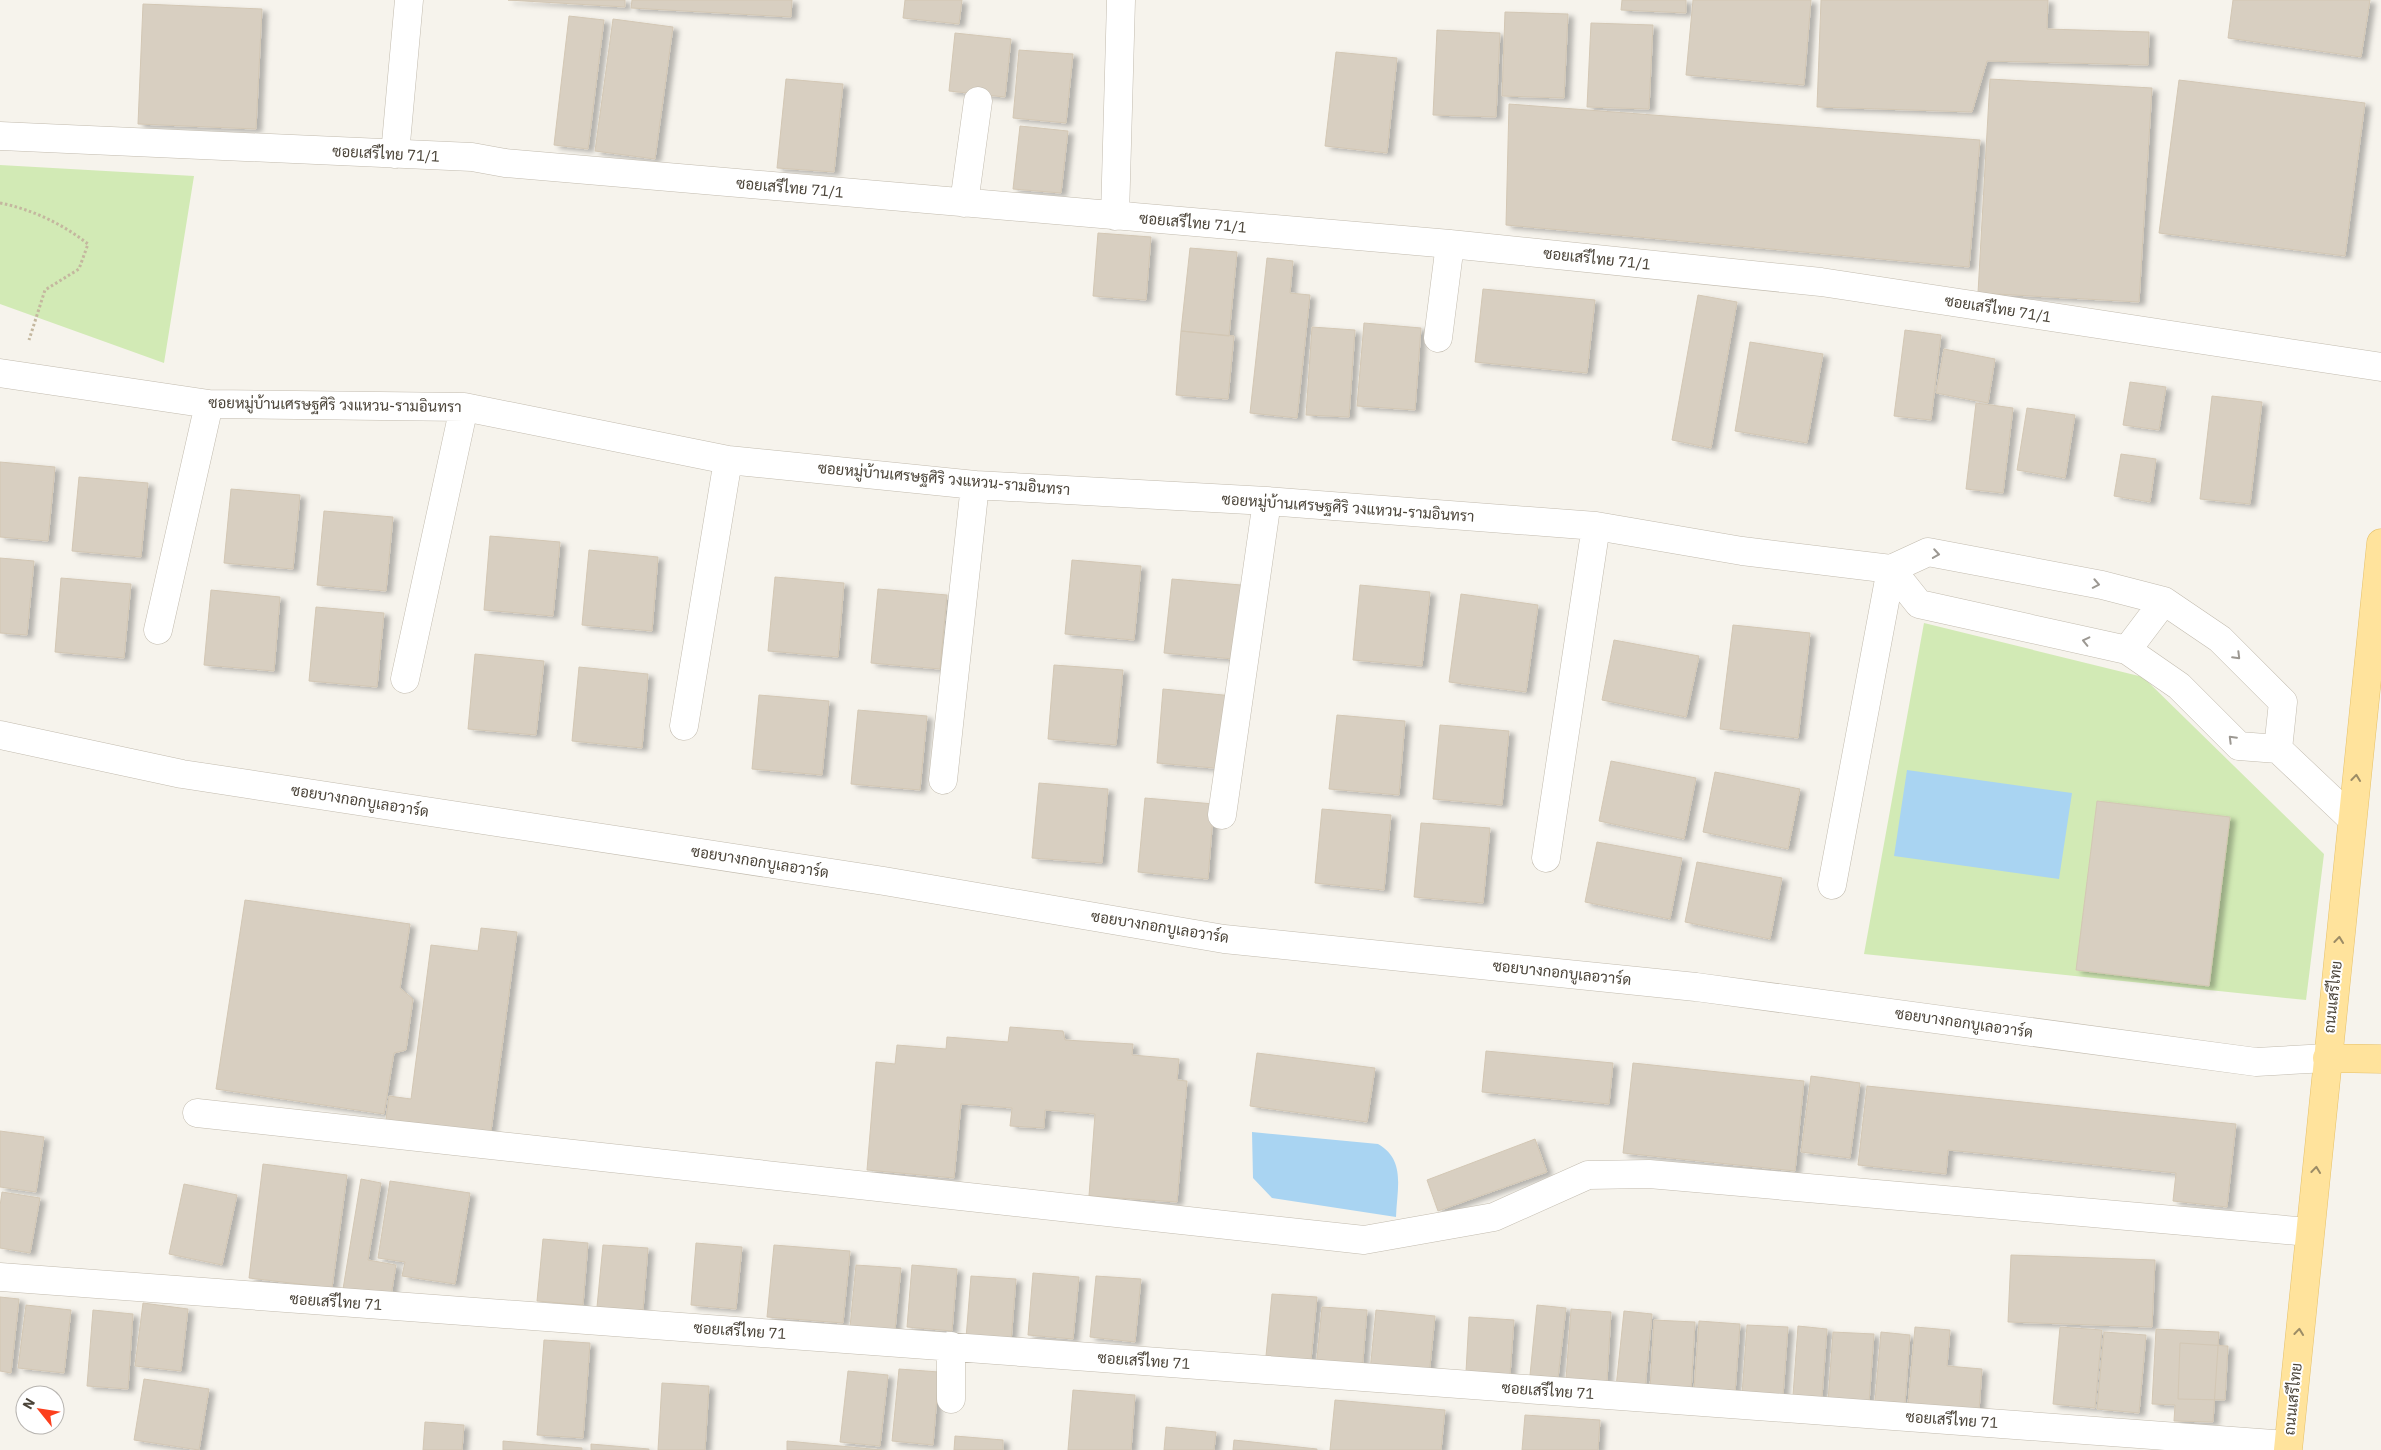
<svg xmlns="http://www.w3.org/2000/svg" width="2381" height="1450" font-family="'IBM Plex Sans',Sarabun,sans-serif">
<defs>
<filter id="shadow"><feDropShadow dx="5.5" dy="3" stdDeviation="2.5" flood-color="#0004"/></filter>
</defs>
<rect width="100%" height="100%" fill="#f6f3ec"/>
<path fill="#d2eab5" d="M0 165 194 176 164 363 0 304Z
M1924 623 2143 677 2324 854 2306 1000 1864 954Z"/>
<path fill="#a9d4f2" d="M1907 770 2072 793 2059 879 1894 856Z
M1252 1132 1378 1144C1406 1160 1397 1188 1396 1217L1272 1198 1253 1178Z"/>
<path fill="#d8cfc1" stroke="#d3c7b4" filter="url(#shadow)" d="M508 0H625V7Z
M632 0H792L791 17 631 8Z
M905 0H962L959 24 903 18Z
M1622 0H1686V13L1621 10Z
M1693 0H1811L1804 85 1686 75Z
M1821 0H2048L2047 29 2149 32 2148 65 1987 61 1972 112 1817 107Z
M2233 0H2370L2361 57 2228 38Z
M143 4 262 9 256 129 138 124Z
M1505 12 1568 14 1564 98 1502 96Z
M569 16 604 20 588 149 554 145Z
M613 19 673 27 655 159 595 151Z
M1591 23 1653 25 1649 109 1587 107Z
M1437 30 1500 33 1496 117 1433 115Z
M955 33 1011 39 1005 97 949 91Z
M1019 50 1073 54 1066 123 1013 118Z
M1336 52 1397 58 1387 153 1325 146Z
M786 79 843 84 834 172 777 168Z
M1990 79 2152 88 2139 302 1978 293Z
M2179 80 2365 103 2345 256 2159 233Z
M1509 104 1980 140 1969 267 1506 225Z
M1020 126 1068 131 1061 193 1013 189Z
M1098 233 1151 237 1146 300 1093 296Z
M1190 248 1237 252 1229 336 1181 331Z
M1267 258 1293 261 1290 293 1310 295 1297 418 1250 413Z
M1483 289 1595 300 1587 373 1475 362Z
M1698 295 1737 302 1711 448 1672 440Z
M1364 323 1421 328 1415 410 1357 406Z
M1312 327 1355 330 1349 417 1306 415Z
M1905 330 1941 335 1931 420 1894 416Z
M1181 331 1234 336 1228 399 1176 395Z
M1750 342 1823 354 1807 443 1735 431Z
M1944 349 1995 359 1988 403 1936 393Z
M2130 382 2166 387 2159 430 2123 425Z
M2212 396 2262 402 2250 504 2200 499Z
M1976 403 2013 408 2003 493 1966 489Z
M2027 408 2075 415 2065 478 2017 470Z
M2121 454 2156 459 2150 502 2114 496Z
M0 462 55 467 48 541 0 537Z
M79 477 148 483 141 557 72 551Z
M231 489 300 495 293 569 224 563Z
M324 511 393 517 386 591 317 585Z
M490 536 560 542 553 616 484 610Z
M589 550 658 557 652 631 582 625Z
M0 558 34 561 27 635 0 633Z
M1072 560 1141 566 1134 640 1065 634Z
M775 577 844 583 838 657 768 651Z
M61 578 131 584 124 658 55 652Z
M1172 579 1241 585 1234 659 1164 653Z
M1360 585 1430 592 1422 666 1353 660Z
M878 589 947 595 940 669 871 663Z
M211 590 280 597 274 671 204 665Z
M1461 594 1538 605 1526 692 1449 682Z
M316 607 384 613 377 687 309 681Z
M1733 625 1810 633 1798 738 1720 729Z
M1614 640 1699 656 1686 717 1602 700Z
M475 654 544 661 536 735 468 729Z
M1054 665 1123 670 1116 745 1048 739Z
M579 667 648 674 642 748 572 741Z
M1163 689 1233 696 1225 769 1157 763Z
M759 695 829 701 822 775 752 769Z
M858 710 927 716 920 790 851 784Z
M1337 715 1405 721 1399 795 1329 789Z
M1440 725 1509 731 1502 805 1433 799Z
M1611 761 1696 778 1684 839 1599 821Z
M1715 772 1800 789 1788 849 1703 832Z
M1039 783 1108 789 1102 863 1032 858Z
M1145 798 1214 804 1208 879 1138 872Z
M2097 801 2230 817 2209 986 2076 970Z
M1322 809 1391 815 1384 890 1315 883Z
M1421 823 1490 828 1483 903 1414 897Z
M1597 842 1682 858 1670 919 1585 902Z
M1697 862 1782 878 1770 939 1685 922Z
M245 900 410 924 400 988 413 999 406 1050 394 1053 384 1114 216 1089Z
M481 928 517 932 490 1139 385 1127 389 1096 411 1099 431 945 478 951Z
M1010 1027 1063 1031 1065 1040 1133 1044 1132 1055 1179 1059 1177 1080 1187 1081 1177 1202 1089 1196 1095 1114 1045 1110 1044 1128 1010 1126 1012 1108 961 1104 954 1178 867 1170 876 1062 895 1064 897 1045 946 1049 947 1037 1008 1042Z
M1486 1051 1613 1063 1609 1104 1482 1092Z
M1257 1053 1375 1068 1367 1122 1250 1106Z
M1633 1063 1804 1081 1795 1171 1623 1153Z
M1811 1076 1860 1083 1850 1158 1801 1152Z
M1867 1086 2236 1124 2227 1207 2173 1201 2176 1173 1948 1150 1946 1174 1858 1165Z
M0 1131 44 1137 36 1192 0 1187Z
M1535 1139 1547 1172 1438 1211 1427 1180Z
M263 1164 347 1175 332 1288 249 1278Z
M361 1179 381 1183 368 1260 396 1265 391 1296 343 1289Z
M390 1181 470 1193 455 1284 402 1276 405 1262 378 1258Z
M184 1184 237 1195 222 1265 169 1254Z
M2 1192 40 1198 30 1253 0 1248V1206Z
M543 1239 588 1243 583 1305 537 1301Z
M696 1243 742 1247 736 1309 691 1305Z
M603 1245 648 1248 643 1310 597 1307Z
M774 1245 850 1251 843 1323 767 1317Z
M2011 1255 2155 1260 2152 1327 2008 1322Z
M856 1265 901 1268 895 1330 850 1327Z
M912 1265 957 1269 952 1331 907 1327Z
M1033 1273 1079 1277 1073 1339 1028 1335Z
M971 1276 1016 1279 1011 1342 966 1338Z
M1096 1276 1141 1279 1135 1342 1090 1337Z
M1272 1294 1317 1297 1311 1360 1266 1356Z
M0 1297 19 1299 11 1373 0 1371Z
M143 1303 188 1309 181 1371 135 1366Z
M26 1305 71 1310 64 1373 18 1368Z
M1537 1305 1566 1308 1558 1378 1530 1375Z
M1322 1307 1367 1310 1362 1373 1316 1368Z
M1571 1309 1611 1312 1607 1381 1566 1379Z
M93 1310 133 1314 128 1389 87 1386Z
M1376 1310 1435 1316 1429 1376 1370 1371Z
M1624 1311 1652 1314 1645 1389 1616 1387Z
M1469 1317 1514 1320 1510 1375 1466 1372Z
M1654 1320 1695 1322 1691 1392 1650 1389Z
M1699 1321 1740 1324 1735 1393 1694 1390Z
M1747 1325 1788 1327 1783 1396 1742 1394Z
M1798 1326 1827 1329 1822 1397 1793 1395Z
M1915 1327 1950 1330 1947 1366 1982 1369 1979 1411 1908 1404Z
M2060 1327 2102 1330 2095 1408 2053 1404Z
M2156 1329 2219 1332 2213 1422 2174 1421 2175 1405 2152 1404Z
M1833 1332 1874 1334 1869 1403 1828 1401Z
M1881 1332 1910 1335 1905 1403 1875 1401Z
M2104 1332 2146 1335 2139 1413 2097 1409Z
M544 1340 590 1343 583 1438 537 1435Z
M2180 1343 2228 1346 2225 1400 2178 1399Z
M899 1369 939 1372 933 1445 892 1441Z
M848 1371 888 1375 880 1446 840 1442Z
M144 1379 209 1389 199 1450 134 1440Z
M662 1383 709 1386 705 1450H658Z
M1073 1390 1135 1395 1131 1450H1068Z
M1335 1400 1445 1410 1441 1450H1330Z
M1525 1415 1600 1420 1598 1450H1522Z
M425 1422 464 1425 462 1450H423Z
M1166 1427 1216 1432 1214 1450H1164Z
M955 1436 1003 1440V1450H954Z
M1234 1440 1317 1449V1450H1233Z
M503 1441 582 1448V1450H503Z
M787 1441 882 1450H787Z
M591 1444 649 1449V1450H591Z"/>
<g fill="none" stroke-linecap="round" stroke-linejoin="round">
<g stroke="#c2bbae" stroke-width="29">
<path id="minor" d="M0 136 472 157 505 163 1450 244 1821 282 2381 367
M395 154 409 0
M964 203 978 101
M1115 216 1121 0
M1438 338 1450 244
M0 373 209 404 464 407 728 460 975 485 1267 501 1596 526 1742 551 1891 569 1928 552 2102 585 2164 601 2220 639 2283 702 2278 749
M1891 569 1919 604 2127 650 2179 686 2239 746 2278 749 2351 818
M158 630 209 404
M2127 650 2164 601
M405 679 464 407
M684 726 728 460
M0 735 182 774 884 881 1224 939 1696 987 2256 1062 2327 1058
M943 780 975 485
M1222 815 1267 501
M1546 858 1596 526
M1832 885 1891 569
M197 1113 1364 1240 1494 1217 1588 1175 1649 1174 2309 1232
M0 1277 2288 1445
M951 1399V1346"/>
</g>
<g stroke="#e6c16a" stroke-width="29">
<path id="major" d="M2327 1058 2381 1059
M2288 1450 2381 543"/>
</g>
<path stroke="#c4b79f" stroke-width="3" stroke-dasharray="2.5 2.5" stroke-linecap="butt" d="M0 203C31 209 63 224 88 244L79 269 45 290 29 340"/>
<use href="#minor" stroke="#fff" stroke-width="28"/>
<use href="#major" stroke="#ffe39c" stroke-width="28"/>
</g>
<defs><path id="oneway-chevron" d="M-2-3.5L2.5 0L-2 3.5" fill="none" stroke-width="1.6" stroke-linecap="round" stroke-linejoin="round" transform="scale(1.25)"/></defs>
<g stroke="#9c9892">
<use href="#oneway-chevron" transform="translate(1936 554) rotate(9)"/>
<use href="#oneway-chevron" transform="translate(2096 584) rotate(11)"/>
<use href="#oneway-chevron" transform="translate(2086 641) rotate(-167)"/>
<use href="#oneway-chevron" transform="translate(2237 656) rotate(45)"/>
<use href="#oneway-chevron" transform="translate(2232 739) rotate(-135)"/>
</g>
<g stroke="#9c8c66">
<use href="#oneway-chevron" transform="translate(2356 778) rotate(-84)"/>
<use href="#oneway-chevron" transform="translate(2339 940) rotate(-84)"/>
<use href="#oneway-chevron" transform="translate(2316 1170) rotate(-84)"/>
<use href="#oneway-chevron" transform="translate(2299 1332) rotate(-84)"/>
</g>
<g text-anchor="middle" stroke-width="4" stroke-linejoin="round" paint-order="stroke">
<g font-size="15" fill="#4b4439" stroke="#fff">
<text transform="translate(386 154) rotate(3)" y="5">ซอยเสรีไทย 71/1</text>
<text transform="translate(790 188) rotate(5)" y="5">ซอยเสรีไทย 71/1</text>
<text transform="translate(1193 223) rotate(5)" y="5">ซอยเสรีไทย 71/1</text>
<text transform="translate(1597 259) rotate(6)" y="5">ซอยเสรีไทย 71/1</text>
<text transform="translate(1998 309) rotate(9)" y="5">ซอยเสรีไทย 71/1</text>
<text transform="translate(335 405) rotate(1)" y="5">ซอยหมู่บ้านเศรษฐศิริ วงแหวน-รามอินทรา</text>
<text transform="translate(944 479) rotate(5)" y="5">ซอยหมู่บ้านเศรษฐศิริ วงแหวน-รามอินทรา</text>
<text transform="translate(1348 508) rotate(4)" y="5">ซอยหมู่บ้านเศรษฐศิริ วงแหวน-รามอินทรา</text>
<text transform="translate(360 801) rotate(9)" y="5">ซอยบางกอกบูเลอวาร์ด</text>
<text transform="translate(760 862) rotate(9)" y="5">ซอยบางกอกบูเลอวาร์ด</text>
<text transform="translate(1160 927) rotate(9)" y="5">ซอยบางกอกบูเลอวาร์ด</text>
<text transform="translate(1562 973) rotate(6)" y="5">ซอยบางกอกบูเลอวาร์ด</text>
<text transform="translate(2333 997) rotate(-84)" y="5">ถนนเสรีไทย</text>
<text transform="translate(1964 1023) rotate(8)" y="5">ซอยบางกอกบูเลอวาร์ด</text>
<text transform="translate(336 1302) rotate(4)" y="5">ซอยเสรีไทย 71</text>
<text transform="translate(740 1331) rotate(4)" y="5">ซอยเสรีไทย 71</text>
<text transform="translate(1144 1361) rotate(4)" y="5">ซอยเสรีไทย 71</text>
<text transform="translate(1548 1391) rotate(4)" y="5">ซอยเสรีไทย 71</text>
<text transform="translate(2293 1399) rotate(-84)" y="5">ถนนเสรีไทย</text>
<text transform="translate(1952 1420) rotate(4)" y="5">ซอยเสรีไทย 71</text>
</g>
</g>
<g transform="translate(40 1410) rotate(300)"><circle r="24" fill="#ffffff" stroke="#b7b4b0"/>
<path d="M0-4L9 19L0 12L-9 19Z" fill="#fc3f1d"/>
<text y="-8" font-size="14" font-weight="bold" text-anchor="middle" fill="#4b4439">N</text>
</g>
</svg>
